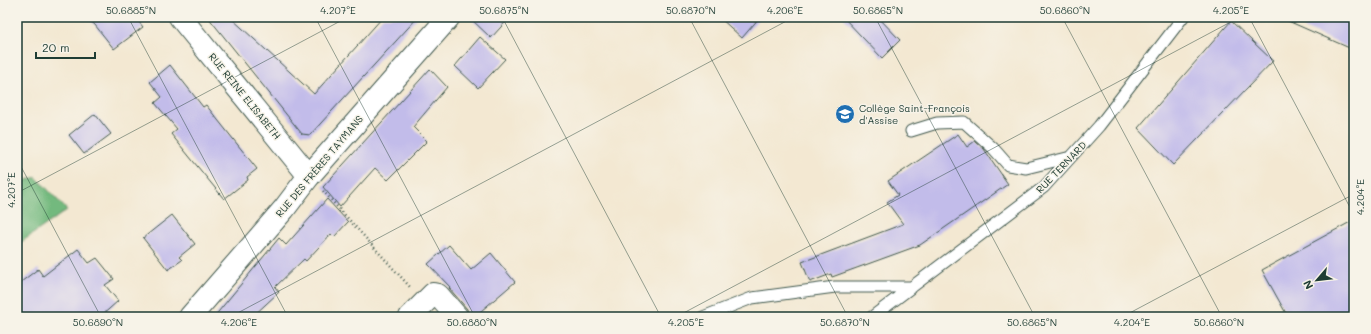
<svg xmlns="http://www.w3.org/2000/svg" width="1371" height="334" font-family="Mali,sans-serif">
<rect width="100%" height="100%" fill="#f7f3e8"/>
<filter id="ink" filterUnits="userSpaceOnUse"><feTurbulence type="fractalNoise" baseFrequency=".025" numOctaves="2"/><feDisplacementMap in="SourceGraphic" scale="8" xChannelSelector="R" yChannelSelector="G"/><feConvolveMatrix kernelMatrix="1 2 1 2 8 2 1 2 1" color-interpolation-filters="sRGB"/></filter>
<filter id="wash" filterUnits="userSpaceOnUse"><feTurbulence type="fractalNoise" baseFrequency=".012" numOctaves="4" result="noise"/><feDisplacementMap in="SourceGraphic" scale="16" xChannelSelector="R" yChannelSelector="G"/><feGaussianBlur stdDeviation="0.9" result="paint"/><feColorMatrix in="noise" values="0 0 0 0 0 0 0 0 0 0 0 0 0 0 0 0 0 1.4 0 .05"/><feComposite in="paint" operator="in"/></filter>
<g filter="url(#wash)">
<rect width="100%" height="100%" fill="#f3e8d2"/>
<path fill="#73b97e" stroke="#497b59" d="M36 177 67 210 17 245V183Z"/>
<g id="blocks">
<path fill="#c2bcea" d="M86 17H135L143 27 114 49 95 25Z
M208 17H230L314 94 383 17H418L310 135 302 134Z
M469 17H510L491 38Z
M719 17H760L742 38Z
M843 17H878L900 40 882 58Z
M1279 17H1354V50Z
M1231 21 1273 61 1173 165 1138 128Z
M480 37 505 59 478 88 455 66Z
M170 65 203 107 206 105 257 169 247 177 248 180 224 199 171 134 177 129 155 103 162 97 150 82Z
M430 69 447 87 413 127 427 141 388 180 375 168 340 207 323 187Z
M95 114 111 134 84 154 69 135Z
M958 134 967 147 975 141 984 149 1008 184 920 245 832 277 831 274 810 282 802 262 903 224 887 202 898 195 888 181Z
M327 199 348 222 334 237 331 234 306 261 304 259 275 287 279 292 252 317H214L279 238 286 245Z
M172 215 195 244 179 257 182 260 168 270 143 238Z
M1354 220V317H1288L1262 270Z
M449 245 471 270 491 253 515 282 474 317H469L467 309 449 288 450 287 428 264Z
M78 249 89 263 97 258 114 279 105 285 118 301 100 317H17V285L38 269 43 276Z"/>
</g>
</g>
<g filter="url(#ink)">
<use href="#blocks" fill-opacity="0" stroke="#3f574c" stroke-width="1"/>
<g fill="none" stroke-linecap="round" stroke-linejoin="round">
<g stroke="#3f574c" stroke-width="13">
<path id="service" d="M911 131 937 123 964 122 993 148 1008 165 1026 168 1071 157
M703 317 752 298 835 287H912
M872 317 1044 187 1099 126 1183 17"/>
</g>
<g stroke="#3f574c" stroke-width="24">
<path id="minor" d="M180 17 309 176
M410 317 433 294 438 295 457 317"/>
</g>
<g stroke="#3f574c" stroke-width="24">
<path id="tertiary" d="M190 317 284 209 309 176 449 17"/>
</g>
<path stroke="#3f574c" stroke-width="2.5" stroke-dasharray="1 3" stroke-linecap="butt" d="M323 191 410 287"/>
<use href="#service" stroke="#fff" stroke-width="11"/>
<use href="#minor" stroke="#fff" stroke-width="22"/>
<use href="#tertiary" stroke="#fff" stroke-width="22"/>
</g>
</g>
<path fill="none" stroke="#1f3d34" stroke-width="1" stroke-opacity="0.45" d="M128 17 288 317M315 17 475 317M502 17 661 317M689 17 848 317M875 17 1035 317M1062 17 1222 317M1249 17 1354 215M17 159 101 317M17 193 348 17M230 317 794 17M676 317 1240 17M1122 317 1354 194"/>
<defs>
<g id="school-disc" transform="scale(1)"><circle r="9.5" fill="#1f6fb2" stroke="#f7f3e8"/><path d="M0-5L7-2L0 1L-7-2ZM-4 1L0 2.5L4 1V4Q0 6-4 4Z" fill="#fff"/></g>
</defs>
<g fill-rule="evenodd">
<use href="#school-disc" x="845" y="114"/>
</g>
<g text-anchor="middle" stroke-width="3" stroke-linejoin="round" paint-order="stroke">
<g font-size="10" fill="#1f3d34" stroke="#f7f3e8">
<text transform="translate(245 96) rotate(51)" y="4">RUE REINE ELISABETH</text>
<text transform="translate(319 166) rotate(-50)" y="4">RUE DES FRÈRES TAYMANS</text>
<text transform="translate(1061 167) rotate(-46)" y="4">RUE TERNARD</text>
</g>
<g font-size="10" fill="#1f3d34" stroke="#f7f3e8" text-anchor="start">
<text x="859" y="112">Collège Saint-François<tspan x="859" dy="12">d'Assise</tspan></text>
</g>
</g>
<rect width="1371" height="334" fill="none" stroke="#f7f3e8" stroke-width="44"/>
<g transform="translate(1317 280) rotate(242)" stroke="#f7f3e8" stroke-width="3" paint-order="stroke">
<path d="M0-3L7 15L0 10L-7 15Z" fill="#1f3d34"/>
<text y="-6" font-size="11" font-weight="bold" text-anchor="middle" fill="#1f3d34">N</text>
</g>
<path d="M36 52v6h59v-6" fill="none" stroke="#1f3d34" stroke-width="2"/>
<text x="42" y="52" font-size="12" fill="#1f3d34" stroke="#f7f3e8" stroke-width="3" paint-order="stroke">20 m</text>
<rect x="22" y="22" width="1327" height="290" fill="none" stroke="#1f3d34" stroke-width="1.5"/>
<g font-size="10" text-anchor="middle" fill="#1f3d34">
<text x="131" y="14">50.6885°N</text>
<text x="338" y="14">4.207°E</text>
<text x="504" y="14">50.6875°N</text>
<text x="691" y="14">50.6870°N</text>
<text x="785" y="14">4.206°E</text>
<text x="878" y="14">50.6865°N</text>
<text x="1065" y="14">50.6860°N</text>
<text x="1231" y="14">4.205°E</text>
<text transform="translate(11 190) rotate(-90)" y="4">4.207°E</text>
<text transform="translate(1360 197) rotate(-90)" y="4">4.204°E</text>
<text x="98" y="326">50.6890°N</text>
<text x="239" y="326">4.206°E</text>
<text x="472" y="326">50.6880°N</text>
<text x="686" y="326">4.205°E</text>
<text x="845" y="326">50.6870°N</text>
<text x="1032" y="326">50.6865°N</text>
<text x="1132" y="326">4.204°E</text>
<text x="1219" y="326">50.6860°N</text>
</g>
</svg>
